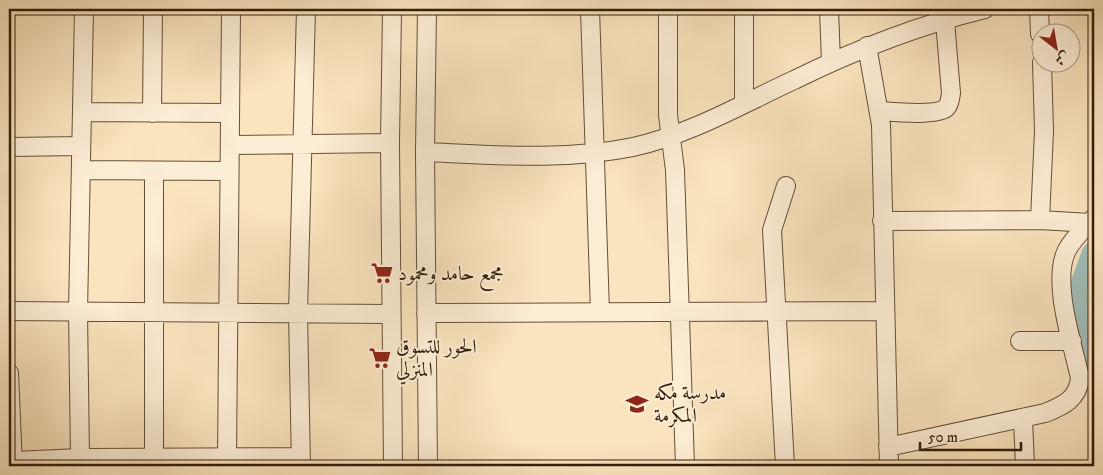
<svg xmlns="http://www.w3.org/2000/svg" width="1103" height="475" font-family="'IM FELL DW Pica',Amiri,serif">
<rect width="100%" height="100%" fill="#fae4be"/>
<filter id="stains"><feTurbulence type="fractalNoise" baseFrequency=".004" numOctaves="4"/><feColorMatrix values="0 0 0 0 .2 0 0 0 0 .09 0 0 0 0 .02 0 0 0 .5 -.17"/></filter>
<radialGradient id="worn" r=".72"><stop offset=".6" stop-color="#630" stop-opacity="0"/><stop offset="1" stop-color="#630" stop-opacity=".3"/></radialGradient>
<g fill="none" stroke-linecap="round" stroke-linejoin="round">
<path stroke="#a1bdba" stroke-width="25" d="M1094 254 1080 292 1094 376"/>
<g stroke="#645038" stroke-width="20">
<path id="minor" d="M392 9 390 143 393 466
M427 9 425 152 428 466
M590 9 600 312
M668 9V115L675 170 685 466
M829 9 831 62
M1039 9 1040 34
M867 46 881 125 889 466
M744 103V9
M880 111C894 112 936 116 946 108 950 104 950 99 951 93L945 21
M82 112 230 113
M152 113 153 9
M230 145 390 143
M9 147 81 146
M425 152C494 155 565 161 633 147 689 135 742 104 794 80 855 50 919 25 985 9
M81 170 229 171
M1040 220 1044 131 1042 62
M882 221 1040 220 1090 223
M9 311 391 314
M426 313 883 311
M1020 341H1072
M9 373 13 466
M1023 419 1025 466
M888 447 1045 413C1063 406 1078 399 1080 378 1073 345 1051 281 1067 250 1074 237 1085 228 1094 218
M80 458 78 312 84 9
M154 459V171
M227 459 231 9
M14 461 80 458 300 457
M301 466 298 313 306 9
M785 466 772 230 786 186"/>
</g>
<use href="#minor" stroke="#fcedd5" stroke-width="18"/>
</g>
<defs>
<g id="supermarket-bare" transform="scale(1.725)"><path d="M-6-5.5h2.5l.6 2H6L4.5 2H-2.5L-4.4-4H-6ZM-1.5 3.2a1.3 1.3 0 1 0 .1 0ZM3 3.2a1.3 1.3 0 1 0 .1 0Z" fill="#8f2418" stroke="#fcedd5" stroke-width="2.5" paint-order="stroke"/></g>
<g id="school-bare" transform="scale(1.725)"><path d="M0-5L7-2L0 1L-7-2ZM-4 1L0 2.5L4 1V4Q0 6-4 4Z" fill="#8f2418" stroke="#fcedd5" stroke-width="2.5" paint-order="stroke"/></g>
</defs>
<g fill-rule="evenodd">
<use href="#supermarket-bare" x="382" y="273"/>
<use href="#supermarket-bare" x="380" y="358"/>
<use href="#school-bare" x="637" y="404"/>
</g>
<g text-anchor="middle" stroke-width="4" stroke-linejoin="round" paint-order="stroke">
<g font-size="20" fill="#321e0b" stroke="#fcedd5" text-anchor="start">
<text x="398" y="280">مجمع حامد ومحمود</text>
<text x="396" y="353">الحور للتسوق<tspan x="396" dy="23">المنزلي</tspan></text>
<text x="654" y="399">مدرسة مكه<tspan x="654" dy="23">المكرمة</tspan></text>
</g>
</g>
<rect width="1103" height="475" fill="none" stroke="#fae4be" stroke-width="30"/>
<rect x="10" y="10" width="1083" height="455" fill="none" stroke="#321e0b" stroke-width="2.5"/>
<rect x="15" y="15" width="1073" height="445" fill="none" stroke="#321e0b"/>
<g transform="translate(1056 48) rotate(149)"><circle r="24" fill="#fcedd5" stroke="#ab9a84"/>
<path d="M0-4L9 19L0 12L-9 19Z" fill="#8f2418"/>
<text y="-8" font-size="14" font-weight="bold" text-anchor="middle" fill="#321e0b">ش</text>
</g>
<path d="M920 442v8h101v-8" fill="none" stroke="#321e0b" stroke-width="2.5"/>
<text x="928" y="442" font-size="15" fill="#321e0b" stroke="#fcedd5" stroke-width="4" paint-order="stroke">50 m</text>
<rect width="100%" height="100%" filter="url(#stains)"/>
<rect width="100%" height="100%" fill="url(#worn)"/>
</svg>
